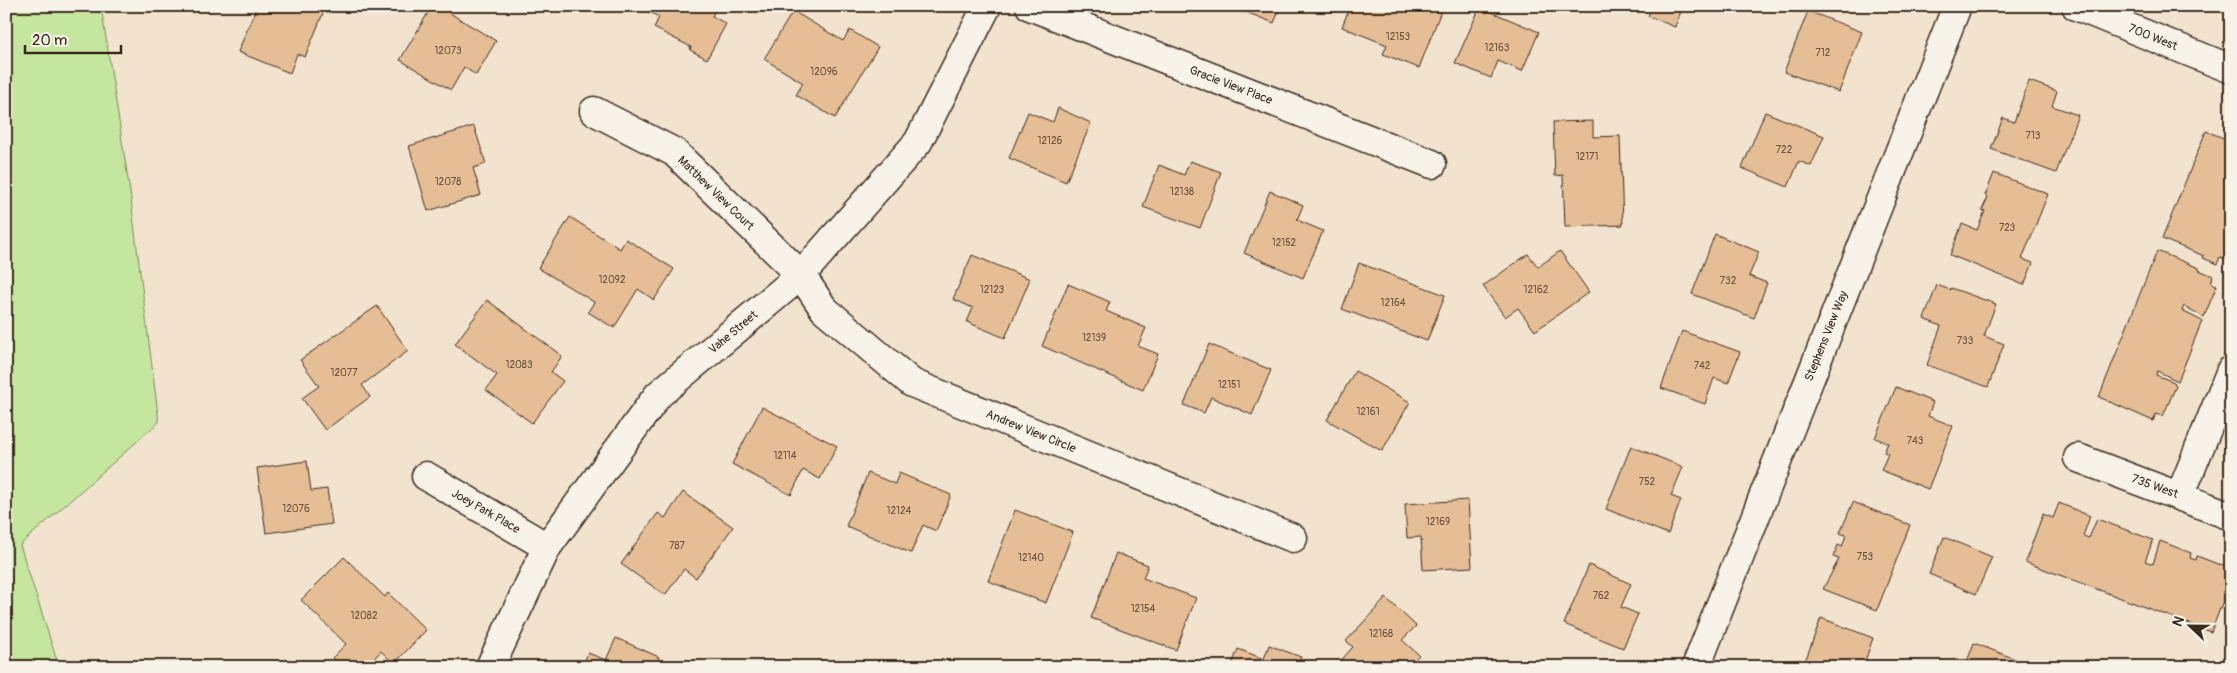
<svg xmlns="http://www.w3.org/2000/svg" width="2237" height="673" font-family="Pangolin,sans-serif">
<rect width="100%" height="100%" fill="#f2e3cf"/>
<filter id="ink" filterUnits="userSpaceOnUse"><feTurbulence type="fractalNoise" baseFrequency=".02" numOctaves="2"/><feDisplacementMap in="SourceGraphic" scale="10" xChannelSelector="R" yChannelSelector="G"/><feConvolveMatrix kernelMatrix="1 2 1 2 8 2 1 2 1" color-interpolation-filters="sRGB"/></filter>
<g filter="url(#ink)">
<path fill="#c4e69f" stroke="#80885e" d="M6 6H101L130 192 159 422 20 545 59 667H6Z"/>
<path fill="#e6be96" stroke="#3b2a1e" d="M257 6H326L305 57 297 54 290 73 238 52Z
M432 6H438L496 41 476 75 464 67 451 90 400 60Z
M638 6H717L712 16 726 24 707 59 690 50 691 47 654 28 659 17Z
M1230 6H1281L1274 23Z
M1350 6H1443L1419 68 1383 54 1387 45 1342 27Z
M1652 6H1683L1675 27 1648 16Z
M1480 7 1539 32 1522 71 1498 61 1491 78 1455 63Z
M793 11 843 41 850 30 878 47 835 118 796 95 803 83 764 59Z
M1808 11 1862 32 1839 92 1784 72Z
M2029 81 2057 91 2052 106 2078 115 2056 173 1991 149 2003 118 2014 122Z
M1058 108 1091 123 1066 182 1009 158 1028 112 1053 122Z
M1765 112 1824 136 1811 166 1799 161 1788 187 1742 168Z
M1593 121V137L1620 136 1623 225 1565 227 1563 175 1555 176 1553 122Z
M474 126 486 164 473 168 481 195 428 211 409 146Z
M2206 131 2231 141V248L2226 259 2220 257 2217 264 2203 258 2204 256 2162 239Z
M1190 161 1221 172 1200 228 1143 207 1159 165 1184 175Z
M1994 173 2048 194 2022 259 2033 263 2024 285 1950 255 1962 224 1977 230 1985 211 1982 210 1988 197 1985 196Z
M1270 191 1303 205 1297 220 1323 231 1303 278 1244 253Z
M570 217 620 249 626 239 674 269 654 300 638 289 614 328 588 312 594 302 538 268Z
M1715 234 1759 252 1749 276 1767 283 1754 318 1692 294Z
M1560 251 1589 292 1535 331 1518 308 1505 317 1483 286 1528 254 1538 267Z
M2157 251 2199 268V270L2213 276 2211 283 2217 285 2204 317 2184 306 2182 311 2202 321 2178 381 2157 371 2156 375 2174 382 2176 386 2163 416 2156 414 2153 421 2099 397Z
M972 255 1030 279 1005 338 967 322 973 308 953 299Z
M1359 263 1445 295 1427 341 1342 309Z
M1068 284 1110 302 1106 311 1146 328 1138 346 1158 354 1143 390 1042 346Z
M1937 285 1950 290 1951 288 1996 304 1984 336 2004 344 1988 387 1927 365 1941 326 1924 319Z
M487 300 562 356 551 372 563 381 532 423 486 390 497 375 455 344Z
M377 306 408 351 362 385 370 397 325 430 302 398 319 386 300 360Z
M1682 331 1740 352 1728 383 1714 378 1705 404 1661 388Z
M1209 344 1271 370 1252 415 1211 397 1204 413 1184 405Z
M1355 371 1410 402 1382 451 1327 420Z
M1896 387 1933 402 1928 416 1953 426 1928 489 1881 470 1888 454 1884 452 1888 443 1875 438Z
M762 407 837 446 820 479 803 470 791 495 732 464Z
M1631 446 1683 467 1671 496 1681 500 1668 534 1606 509Z
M307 461 311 491 327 489 332 524 266 533 257 468Z
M868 473 895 484 899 473 951 495 936 531 923 525 911 553 846 526Z
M683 492 733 527 696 578 684 569 665 595 621 564 658 513 665 518Z
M1468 500 1472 567 1423 570 1421 537 1407 538 1405 504Z
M1853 502 1910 525 1877 610 1823 589 1839 559 1833 557 1838 545 1842 547 1846 535 1840 533Z
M2059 503 2090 516 2083 536 2089 538 2097 519 2153 540 2145 561 2153 564 2160 541 2191 553 2190 558 2196 560 2197 556 2228 568 2226 574 2231 576V580L2211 632 2025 562 2043 514 2053 518Z
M1015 510 1073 532 1046 603 988 581Z
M1944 537 1992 557 1976 594 1929 574Z
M1116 553 1148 565 1143 578 1196 598 1176 650 1091 618Z
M344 557 385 597 388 593 426 630 394 664 381 651 366 667H342L332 658 346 644 301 600Z
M1589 565 1631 584 1621 607 1638 614 1623 648 1564 624Z
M1386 598 1416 626 1402 640 1419 655 1408 667H1335L1353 647 1346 641Z
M1821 618 1873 638 1863 667H1803Z
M616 638 659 657 655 667H582L588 653 606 660Z
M1974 643 2036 667H1965Z
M1269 645 1301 657 1297 667H1231L1238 649 1264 659Z"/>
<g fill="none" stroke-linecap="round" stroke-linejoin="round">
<g stroke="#3b2a1e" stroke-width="31">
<path id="street" d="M1030 6 1432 164
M594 111 674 152 801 275 824 309 912 383 1293 538
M2078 458 2231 516
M426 476 547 547
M2180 496 2231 370
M490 667 547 547 658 395 801 275 918 142 987 6
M1696 667 1957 6"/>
</g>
<g stroke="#3b2a1e" stroke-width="31">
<path id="secondary" d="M2076 6 2231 69"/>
</g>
<use href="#street" stroke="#f7f3e8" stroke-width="28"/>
<use href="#secondary" stroke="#f7f3e8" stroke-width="28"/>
</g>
</g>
<g text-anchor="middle" stroke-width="4.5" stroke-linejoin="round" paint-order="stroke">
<g font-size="10" fill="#664f3c">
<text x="1398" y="40">12153</text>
<text x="1497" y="51">12163</text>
<text x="448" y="54">12073</text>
<text x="1823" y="56">712</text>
<text x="824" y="75">12096</text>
<text x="2033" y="139">713</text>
<text x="1050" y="144">12126</text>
<text x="1784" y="153">722</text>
<text x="1587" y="160">12171</text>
<text x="448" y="185">12078</text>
<text x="1182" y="195">12138</text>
<text x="2007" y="231">723</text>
<text x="1284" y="246">12152</text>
<text x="612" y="283">12092</text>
<text x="1728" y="284">732</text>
<text x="992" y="293">12123</text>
<text x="1536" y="293">12162</text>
<text x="1393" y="306">12164</text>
<text x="1094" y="341">12139</text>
<text x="1965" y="344">733</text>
<text x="519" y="368">12083</text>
<text x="1702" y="369">742</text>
<text x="344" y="376">12077</text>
<text x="1229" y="388">12151</text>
<text x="1368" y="415">12161</text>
<text x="1915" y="444">743</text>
<text x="785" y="459">12114</text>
<text x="1647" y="485">752</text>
<text x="296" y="512">12076</text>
<text x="899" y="514">12124</text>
<text x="1438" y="525">12169</text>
<text x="677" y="549">787</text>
<text x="1865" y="560">753</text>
<text x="1031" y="561">12140</text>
<text x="1601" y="599">762</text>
<text x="1143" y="612">12154</text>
<text x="364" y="619">12082</text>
<text x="1381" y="637">12168</text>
</g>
<g font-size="12" fill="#3b2a1e" stroke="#f7f3e8">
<text transform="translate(2153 37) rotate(22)" y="4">700 West</text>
<text transform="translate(1231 85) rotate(21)" y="4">Gracie View Place</text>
<text transform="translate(716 193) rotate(44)" y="4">Matthew View Court</text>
<text transform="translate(733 332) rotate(-40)" y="4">Vahe Street</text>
<text transform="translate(1826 336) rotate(-68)" y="4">Stephens View Way</text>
<text transform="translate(1031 431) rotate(22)" y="4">Andrew View Circle</text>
<text transform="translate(2155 486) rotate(20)" y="4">735 West</text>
<text transform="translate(486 511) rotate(30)" y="4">Joey Park Place</text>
</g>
</g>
<rect width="2237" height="673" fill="none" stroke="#f7f3e8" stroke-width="25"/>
<rect x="12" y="12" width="2212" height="648" fill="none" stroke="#3b2a1e" stroke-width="2" filter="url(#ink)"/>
<g transform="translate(2190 626) rotate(292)" stroke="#f7f3e8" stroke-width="4" paint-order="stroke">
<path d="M0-4L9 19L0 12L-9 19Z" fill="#3b2a1e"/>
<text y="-8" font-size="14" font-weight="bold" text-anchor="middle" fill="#3b2a1e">N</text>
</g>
<path d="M25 45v8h96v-8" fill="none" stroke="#3b2a1e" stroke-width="2.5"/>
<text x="32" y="45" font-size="15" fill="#3b2a1e" stroke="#f7f3e8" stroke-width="4" paint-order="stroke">20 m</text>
</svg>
